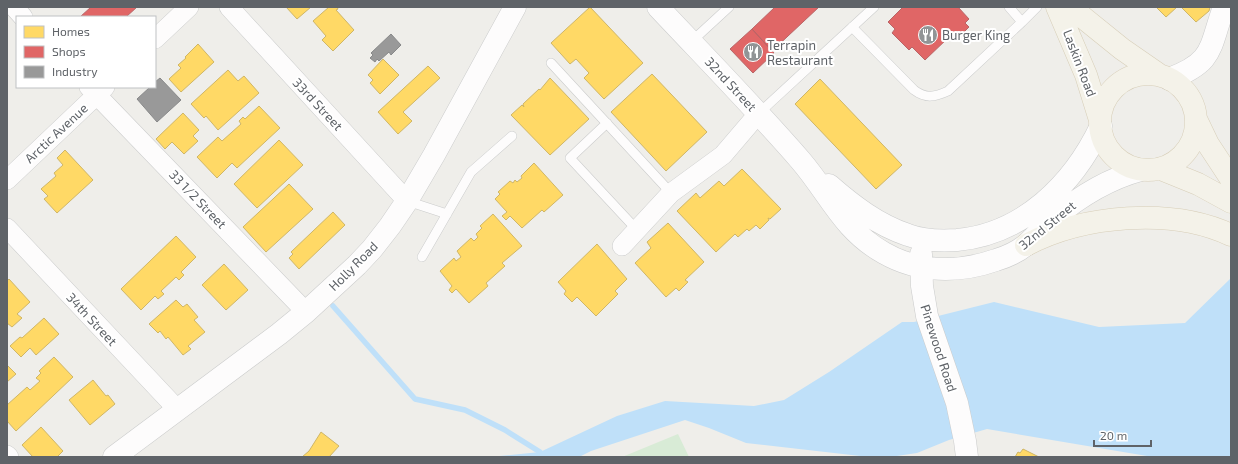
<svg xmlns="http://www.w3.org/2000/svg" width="1238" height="464" font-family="'Exo 2',sans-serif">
<rect width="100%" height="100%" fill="#efeeea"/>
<path fill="#d8ebd6" d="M678 434 689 457H622Z"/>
<path fill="#bfe0f9" d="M1231 278V457H1153L987 429 949 440 917 453 890 457H869L746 443 709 428 685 420 591 451 579 457H489L540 452 617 416 665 401 754 406 784 400 829 372 902 322H914L994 302 1099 327 1185 323Z"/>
<path fill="#ffd966" stroke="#cfb667" d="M286 7H311L297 19Z
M329 7H337L338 9 336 10 354 30 333 51 322 40 326 36 313 21Z
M590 7 643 63 604 99 584 78 589 73 576 59 570 64 551 43Z
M1156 7H1177L1166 17Z
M1181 7H1210L1209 11 1196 22Z
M198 44 214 62 181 92 169 79 181 68 178 65 186 58 185 57Z
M383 59 399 75 380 94 370 83 373 80 368 75Z
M428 66 440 78 403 112 412 121 398 134 378 112Z
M228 70 238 81 244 76 259 93 218 130 206 116 204 118 191 104Z
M652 74 707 132 666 171 611 112Z
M550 78 589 119 550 155 511 115 522 105 524 107 523 104 539 89 540 90Z
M820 79 902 165 876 189 795 104Z
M259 106 280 128 237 168 232 163 217 178 197 157 218 137 222 141 241 124 239 121 243 117 245 119Z
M183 113 199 130 193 136 198 141 184 154 172 142 165 149 156 139Z
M279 140 303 165 257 208 234 184Z
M65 150 93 180 57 213 44 199 48 196 41 189 56 176 54 173 63 165 57 158Z
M534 163 563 195 544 212 542 210 522 228 510 216 506 220 502 216 507 212 495 199 500 194 498 192 510 181 513 183 515 180 517 182 522 178 521 176Z
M742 169 781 209 770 219 768 218 769 220 760 229 756 225 749 231 747 229 738 237 735 234 716 252 677 211 696 193 700 198 719 181 724 186Z
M289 184 313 209 266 252 243 227Z
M333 212 345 225 299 269 289 258 293 254 291 252Z
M493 214 522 246 502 263 505 266 486 283 488 286 469 303 456 289 452 293 449 290 452 286 440 271 454 258 456 261 461 257 457 251 471 238 474 241 478 237 476 234 482 228 480 226Z
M668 223 704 262 685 280 688 282 679 291 676 288 666 297 635 263 651 248 647 242Z
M176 236 196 257 181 272 184 275 179 280 176 277 161 291 164 294 158 299 155 296 141 310 121 289Z
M597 244 627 279 615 291 618 294 596 316 577 297 572 302 564 294 566 291 558 282Z
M224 264 248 290 226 310 202 285Z
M9 279 30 302 17 314 22 318 12 327 7 323V281Z
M176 300 183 307 187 304 198 317 194 320 205 332 188 346 191 349 183 355 168 337 166 339 160 331 158 333 149 324Z
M44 318 59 334 36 355 30 348 21 357 10 346 20 337 22 338Z
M54 357 73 377 16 431 7 421V405L27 387 30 390 40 381 36 378 41 373 39 371Z
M7 365 16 374 7 382Z
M93 380 106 396 108 395 115 404 90 425 69 400Z
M41 427 63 451 57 457H33L22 445Z
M321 432 339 446 329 457H302L309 451Z
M1023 449 1039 457H1015L1018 452 1020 453Z"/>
<path fill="#e06666" stroke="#b96567" d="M91 7H137L126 17H80Z
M775 7H819L772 51 752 29Z
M903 7H958L969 19 965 23 969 27 954 42 949 37 925 60 912 47 909 50 892 33 895 29 888 22Z
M752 29 774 53 753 73 730 49Z"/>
<path fill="#999" stroke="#88898a" d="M391 34 401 45 391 55 389 52 379 61 377 59 375 62 370 58 373 55 371 53Z
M160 78 181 100 157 122 137 99 150 87H155V82Z"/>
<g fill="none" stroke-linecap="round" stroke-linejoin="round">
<path stroke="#bfe0f9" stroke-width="5.5" d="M333 306 415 399 465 410 505 430 540 452"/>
<g stroke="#cbcccc" stroke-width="10">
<path id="service" d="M1022 22 1037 7
M852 27 914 90C926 99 935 97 948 91L1022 22 1009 7
M691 42 729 7
M551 63 671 193
M758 114 874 7
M607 123 570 158 637 230
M407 201 447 214
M422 257 471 172 512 136"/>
</g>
<g stroke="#cbcccc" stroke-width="20">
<path id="minor" d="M14 7 23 17
M229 7 407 201
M155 39 189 7
M89 87 306 312
M7 180 105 87
M7 228 178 410
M622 246 671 193 723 155 758 114
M7 455 9 457"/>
</g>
<g stroke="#cbcccc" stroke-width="23">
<path id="tertiary" d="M658 7C706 58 755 108 801 161 830 195 843 230 884 253 919 273 959 273 996 260 1006 257 1019 251 1027 244 1036 236 1044 226 1054 218 1080 196 1108 179 1141 170
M1169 79C1215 62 1209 48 1224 7
M829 185C853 206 878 225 908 235 924 241 941 241 957 240 1023 234 1073 185 1101 126
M921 254 922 286 927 316 957 403 965 441 967 457
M114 457 279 334 306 312 357 265 372 249 390 226 407 201 434 155 515 7"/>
</g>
<g stroke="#d7ceb8" stroke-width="23">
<path id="primary" d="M1057 7 1086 75 1100 120
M1070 7 1122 49 1161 76
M1100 122a48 48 0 1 1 96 0a48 48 0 1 1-96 0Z
M1196 119 1208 144 1231 179
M1161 169 1198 184 1231 202
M1026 245C1083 215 1172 207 1231 235"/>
</g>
<use href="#service" stroke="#fdfcfc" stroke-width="9"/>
<use href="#minor" stroke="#fdfcfc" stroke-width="19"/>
<use href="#tertiary" stroke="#fdfcfc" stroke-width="22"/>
<use href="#primary" stroke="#f4f2e9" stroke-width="22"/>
</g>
<defs>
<g id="restaurant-disc" transform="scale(1)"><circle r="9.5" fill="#919496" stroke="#fff"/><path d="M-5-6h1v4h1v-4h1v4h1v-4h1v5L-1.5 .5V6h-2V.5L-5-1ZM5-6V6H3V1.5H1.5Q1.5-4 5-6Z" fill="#fff"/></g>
</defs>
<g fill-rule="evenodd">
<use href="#restaurant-disc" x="928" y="35"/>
<use href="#restaurant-disc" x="753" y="52"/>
</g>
<g text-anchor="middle" stroke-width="4" stroke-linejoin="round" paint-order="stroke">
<g font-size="13" fill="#5f6368" stroke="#fff" text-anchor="start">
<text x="942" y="40">Burger King</text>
<text x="767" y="50">Terrapin<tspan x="767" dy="15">Restaurant</tspan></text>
</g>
<g font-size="13" fill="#5f6368" stroke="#fff">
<text transform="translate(1080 63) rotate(69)" y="5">Laskin Road</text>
<text transform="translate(731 84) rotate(47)" y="5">32nd Street</text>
<text transform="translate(318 104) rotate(47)" y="5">33rd Street</text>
<text transform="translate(56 133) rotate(-43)" y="5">Arctic Avenue</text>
<text transform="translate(198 199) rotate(46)" y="5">33 1/2 Street</text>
<text transform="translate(1047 225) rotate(-39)" y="5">32nd Street</text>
<text transform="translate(353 266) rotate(-45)" y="5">Holly Road</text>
<text transform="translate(92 319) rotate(47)" y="5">34th Street</text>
<text transform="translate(939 348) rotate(72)" y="5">Pinewood Road</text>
</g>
</g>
<rect width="1238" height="464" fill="none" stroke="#5f6368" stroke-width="16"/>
<rect x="16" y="16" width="140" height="72" fill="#ffffff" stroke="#bfc1c3"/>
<rect x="24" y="26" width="20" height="12" fill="#ffd966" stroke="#bfc1c3"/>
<text x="52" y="36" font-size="12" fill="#5f6368">Homes</text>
<rect x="24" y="46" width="20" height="12" fill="#e06666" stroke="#bfc1c3"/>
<text x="52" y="56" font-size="12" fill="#5f6368">Shops</text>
<rect x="24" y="66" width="20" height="12" fill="#999999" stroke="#bfc1c3"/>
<text x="52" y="76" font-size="12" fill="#5f6368">Industry</text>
<path d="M1094 440v6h57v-6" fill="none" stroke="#5f6368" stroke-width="2"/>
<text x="1100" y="440" font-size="12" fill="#5f6368" stroke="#ffffff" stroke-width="3" paint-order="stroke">20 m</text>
</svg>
